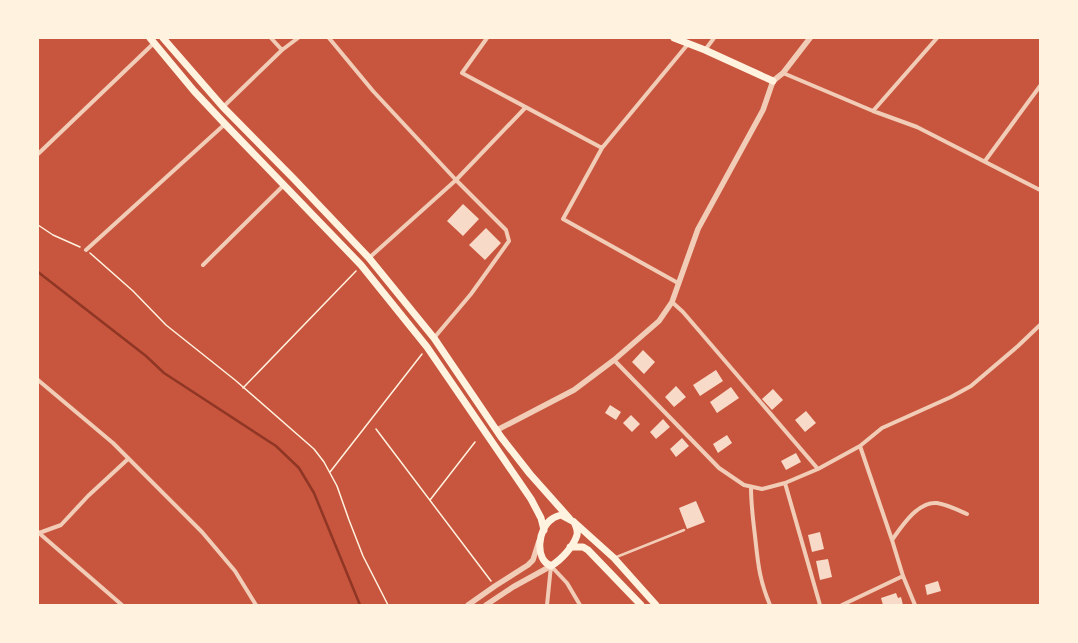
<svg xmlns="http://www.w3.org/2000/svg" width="1078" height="643" font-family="Manrope,sans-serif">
<rect width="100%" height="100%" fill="#c8553d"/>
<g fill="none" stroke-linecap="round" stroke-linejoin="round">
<path stroke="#8f3625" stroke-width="2.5" d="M38 272 146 356 164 373 276 446 299 468 314 493 360 605"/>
</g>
<path fill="#f7dbc8" d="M463 204 479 219 463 236 447 221Z
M486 228 501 243 485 260 469 245Z
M643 350 655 362 644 374 632 362Z
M716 370 723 381 700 396 693 385Z
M676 386 686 397 674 407 665 397Z
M731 387 739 398 717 413 710 402Z
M773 389 783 400 772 410 762 399Z
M610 405 621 412 616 420 605 413Z
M806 411 816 423 805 432 795 420Z
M631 415 640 424 632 432 623 423Z
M663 419 670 427 656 439 650 432Z
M727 435 732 443 718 453 713 444Z
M682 438 689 446 676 457 670 449Z
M796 453 801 462 786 470 781 461Z
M696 501 705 522 687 529 679 508Z
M820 532 824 549 812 552 808 535Z
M828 559 832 577 820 580 816 561Z
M938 581 941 591 927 595 925 585Z
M896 593 898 598 901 597 903 605H883L881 598Z"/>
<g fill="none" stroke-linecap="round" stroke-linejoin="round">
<path stroke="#fff3e0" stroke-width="1.5" d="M38 225 53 235 80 247
M90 253 133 291 166 325 235 380 314 449 324 462 337 486 349 520 363 556 388 605
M243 388 356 271
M376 429 491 581
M330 472 422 354
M430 500 475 442"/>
<path stroke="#f1ccb7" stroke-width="2.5" d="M614 558 684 530"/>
<path stroke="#f1ccb7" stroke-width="4" d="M271 38 282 50
M329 38 373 91 456 180 506 230 509 241 471 294 434 338
M487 38 462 73 602 148
M705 50 714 38
M783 73 873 111 917 127 1040 190
M223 107 282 50 298 38
M873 111 937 38
M38 154 154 43
M985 161 1040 86
M86 250 225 124
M369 258 456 180 526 107
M203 265 284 185
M678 283 563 219 602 148 688 44
M672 302 683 312 818 469
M614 360 719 468 744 485 762 489 785 483 818 469 860 446 882 428 951 397 971 386 1018 346 1040 325
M38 380 113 443 202 532 235 571 256 605
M860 446 892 540 903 576 915 605
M785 483 820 605
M751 487C751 504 753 520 755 536 758 563 759 579 770 605
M38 532 39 533 61 525 88 496 128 459
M39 533 122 605
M892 540C902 526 918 501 937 503 948 505 958 510 967 514
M551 566 567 583 580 605
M547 605 551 566
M842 605 903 576"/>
<path stroke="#f1ccb7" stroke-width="5.5" d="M497 430 574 390 614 360 659 321 672 302 698 229 763 110 773 81 783 73 810 38
M468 605 495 586 528 565 533 560 539 541
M486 605 513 587 551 566"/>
<path stroke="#fff3e0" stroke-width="7" d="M150 38 194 91 225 124 361 265 427 347 531 499 541 518 544 530
M163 38 223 107 294 179 369 258 434 338 501 437 530 474 570 519
M674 38 705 50 773 81
M574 522C576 526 578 530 577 535 574 546 561 560 551 566 534 559 538 528 552 519 554 517 558 516 561 515L574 522 614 558 656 605
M570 547H583L588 550 641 605"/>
</g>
<rect width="1078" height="643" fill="none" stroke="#fff3e0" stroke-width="78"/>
</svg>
